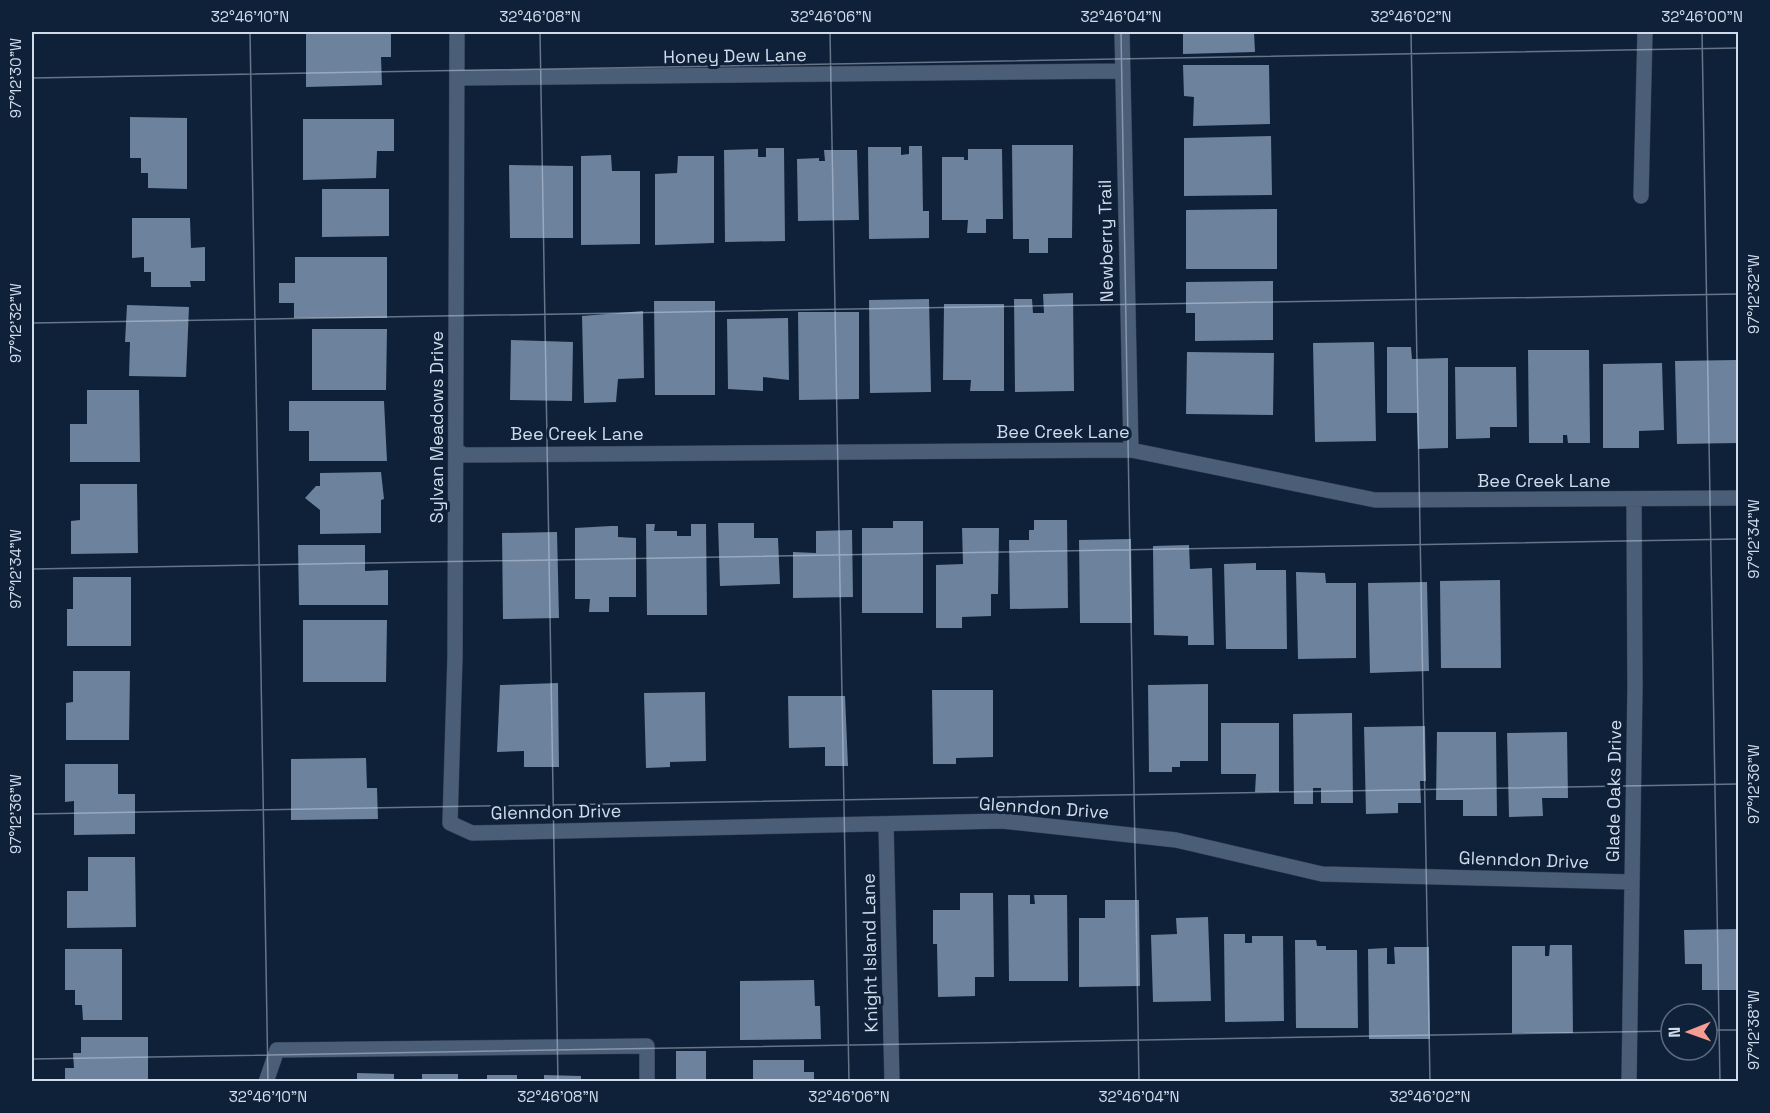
<svg xmlns="http://www.w3.org/2000/svg" width="1770" height="1113" font-family="'Space Grotesk',sans-serif">
<rect width="100%" height="100%" fill="#0f2138"/>
<path fill="#6c829d" d="M306 32H391V57H381L382 85 306 87Z
M1183 32H1254L1255 52 1183 54Z
M1183 65H1269L1270 124 1193 126 1194 97 1184 96Z
M130 117 187 118V189L148 188V173H141V158H130Z
M303 119H394V151H377L376 178 303 180Z
M1271 136 1272 195 1184 196V138Z
M1012 145H1073L1072 238H1048V253H1029V239H1013Z
M909 146H922L923 211H929V238L869 239 868 147H901V155L909 154Z
M766 148H784L785 241 725 242 724 150 758 149V157H766Z
M968 149H1002L1003 219H986V233H967L968 220H942V157H964V160H968Z
M824 150H857L859 220 798 221 797 159 819 158V161H825Z
M611 155 612 171H640V244L581 245V156Z
M678 156H714V243L655 245V174L677 173Z
M509 165 573 166V238H510Z
M322 189H389V236L322 237Z
M1277 209V269H1186V210Z
M132 218H190L191 248 205 247V281H190L191 287H151V272H144V257L132 258Z
M295 257H387V318H294V303H279V283H295Z
M1273 281V340L1195 341V313H1186V282Z
M1073 293 1074 391 1015 392 1014 299H1032L1033 313H1044L1043 294Z
M929 299 931 392 870 393 869 300Z
M654 301H715V395H655Z
M944 304H1004V391H970L971 380H943Z
M127 305 189 307 186 377 129 376 130 342H125Z
M643 311 644 378 618 379 616 402 584 403 582 316Z
M798 312H859V399L799 400Z
M788 318 789 380 763 377V391L728 389 727 319Z
M312 329H387L386 390H312Z
M511 340 573 342 572 401 510 400Z
M1374 342 1376 441 1315 442 1313 343Z
M1387 347H1411L1412 359 1448 358V448L1418 449 1417 413H1387Z
M1528 350H1589L1590 443H1568L1567 435H1563V443H1529Z
M1187 352 1274 353 1273 415 1186 414Z
M1736 360 1738 443 1677 444 1675 361Z
M1662 363 1664 430 1639 431V448H1603V364Z
M1455 367H1516L1517 427H1490V438L1456 439Z
M87 390H139L140 462H70V424H87Z
M289 401H384L387 461H309V431H289Z
M381 472 384 499 381 500V533L320 534V510L305 498 316 486H320V473Z
M80 484H137L138 553 71 554V521L80 520Z
M1034 520H1067L1068 608 1010 609 1009 540H1029V530H1034Z
M893 521H923V613H862V528H893Z
M718 523H754V538H778L780 584 720 586Z
M646 524H655L654 531H677V536H691V524H706L707 615H647Z
M611 526H618V537L636 538V597H609V612H589L590 599H575V528Z
M962 528H999L998 594H991V616L962 617V628H936V565L963 564Z
M852 530 853 597 793 598V552L816 553V531Z
M557 532 559 618 503 619 502 533Z
M1131 539 1132 623H1080L1079 540Z
M298 545H365V571L388 570V605H299Z
M1189 545 1190 569 1212 568 1214 645H1188V636L1154 635 1153 546Z
M1256 563V570H1286L1287 649H1226L1224 564Z
M1296 572 1325 573 1326 583H1356V658L1298 659Z
M73 577H131V646H67V609H73Z
M1500 580 1501 668H1441L1440 581Z
M1427 582 1429 671 1370 673 1368 583Z
M303 620H387L386 682H303Z
M73 671H130L129 740H66V703L73 702Z
M558 683 559 767H524V751L497 752 500 685Z
M1208 684V761H1180V767H1172V772H1149L1148 685Z
M932 690H993V757L956 758V764H933Z
M705 692 706 761 670 762V767L646 768 644 693Z
M788 696H845L848 766H825V747L789 748Z
M1352 713 1353 803H1321V788H1313V804H1294L1293 714Z
M1221 723H1279V792H1255L1256 774H1221Z
M1425 726 1426 781H1420L1421 803H1398V813L1366 814 1364 727Z
M1437 732H1496L1497 816H1463V800H1436Z
M1567 732 1568 798H1542L1543 816 1509 817 1507 733Z
M366 758 367 788H377L378 819 291 820V759Z
M65 764H118V794H135V834L74 835V801L65 802Z
M88 857H135L136 927 67 928V891H88Z
M960 893H993L994 977H975V996L938 997 937 944H933V910H960Z
M1008 895H1030V904H1035L1034 895H1067L1068 981H1009Z
M1105 900H1139L1140 986 1079 987V918H1105Z
M1208 917 1211 1001 1153 1002 1151 935 1177 934 1176 918Z
M1738 929V990H1702V964H1685L1684 930Z
M1224 934H1245V943H1252V936H1283L1284 1021 1225 1022Z
M1295 940H1316L1317 946H1326V950H1357L1358 1028H1296Z
M1550 945H1572L1573 1033H1512V946H1545V956H1549Z
M1394 947H1429L1430 1039H1369L1368 949 1387 948V964H1395Z
M65 949H122V1020H83L82 1005H75V990H65Z
M814 980 815 1006H820L821 1039 740 1040V981Z
M81 1037H148V1082H65V1068H74L73 1053H81Z
M676 1051H706V1082H676Z
M753 1060H804V1072H814V1082H753Z
M357 1073 394 1074V1082H357Z
M422 1074H458V1082H422Z
M487 1075H517V1082H487Z
M544 1075 581 1076V1082H544Z"/>
<g fill="none" stroke-linecap="round" stroke-linejoin="round">
<g stroke="#323c4f" stroke-width="16">
<path id="lane" d="M266 1082 277 1050 647 1046V1082"/>
</g>
<g stroke="#323c4f" stroke-width="16">
<path id="street" d="M457 32 455 656 450 823 472 833 1002 821 1176 840 1322 874 1632 882
M1122 32 1131 450
M457 78 1122 71
M1641 196 1645 32
M456 450 464 455 1131 450 1375 500 1738 498
M886 824 892 1082
M1629 1082 1635 688 1634 500"/>
</g>
<use href="#lane" stroke="#4a5e78" stroke-width="15"/>
<use href="#street" stroke="#4a5e78" stroke-width="15"/>
</g>
<path fill="none" stroke="#d0dcec" stroke-width="1.5" stroke-opacity="0.45" d="M250 32 268 1082M540 32 558 1082M830 32 849 1082M1121 32 1139 1082M1411 32 1430 1082M1702 32 1720 1082M32 78 1738 48M32 323 1738 294M32 569 1738 539M32 814 1738 784M1707 1030H1738M32 1059 1671 1031"/>
<g text-anchor="middle" stroke-width="6" stroke-linejoin="round" paint-order="stroke">
<g font-size="18" fill="#d0dcec" stroke="#0f2138">
<text transform="translate(735 56) rotate(-1)" y="6">Honey Dew Lane</text>
<text transform="translate(1106 241) rotate(-91)" y="6">Newberry Trail</text>
<text transform="translate(437 427) rotate(-90)" y="6">Sylvan Meadows Drive</text>
<text x="1063" y="438">Bee Creek Lane</text>
<text x="577" y="440">Bee Creek Lane</text>
<text x="1544" y="487">Bee Creek Lane</text>
<text transform="translate(1614 791) rotate(-89)" y="6">Glade Oaks Drive</text>
<text transform="translate(1044 808) rotate(4)" y="6">Glenndon Drive</text>
<text transform="translate(556 812) rotate(-1)" y="6">Glenndon Drive</text>
<text transform="translate(1524 860) rotate(2)" y="6">Glenndon Drive</text>
<text transform="translate(870 953) rotate(-91)" y="6">Knight Island Lane</text>
</g>
</g>
<rect width="1770" height="1113" fill="none" stroke="#0f2138" stroke-width="66"/>
<g transform="translate(1689 1032) rotate(269)"><circle r="28" fill="#0f2138" stroke="#5c6c80" stroke-width="1.5"/>
<path d="M0-4.5L10 22L0 15L-10 22Z" fill="#f59c93"/>
<text y="-9" font-size="16" font-weight="bold" text-anchor="middle" fill="#d0dcec">N</text>
</g>
<rect x="33" y="33" width="1704" height="1047" fill="none" stroke="#d0dcec" stroke-width="2"/>
<g font-size="15" text-anchor="middle" fill="#d0dcec">
<text x="250" y="22">32°46'10"N</text>
<text x="540" y="22">32°46'08"N</text>
<text x="831" y="22">32°46'06"N</text>
<text x="1121" y="22">32°46'04"N</text>
<text x="1411" y="22">32°46'02"N</text>
<text x="1702" y="22">32°46'00"N</text>
<text transform="translate(16 78) rotate(-90)" y="5">97°12'30"W</text>
<text transform="translate(1754 294) rotate(-90)" y="5">97°12'32"W</text>
<text transform="translate(16 323) rotate(-90)" y="5">97°12'32"W</text>
<text transform="translate(1754 539) rotate(-90)" y="5">97°12'34"W</text>
<text transform="translate(16 569) rotate(-90)" y="5">97°12'34"W</text>
<text transform="translate(1754 784) rotate(-90)" y="5">97°12'36"W</text>
<text transform="translate(16 814) rotate(-90)" y="5">97°12'36"W</text>
<text transform="translate(1754 1030) rotate(-90)" y="5">97°12'38"W</text>
<text x="268" y="1102">32°46'10"N</text>
<text x="558" y="1102">32°46'08"N</text>
<text x="849" y="1102">32°46'06"N</text>
<text x="1139" y="1102">32°46'04"N</text>
<text x="1430" y="1102">32°46'02"N</text>
</g>
</svg>
